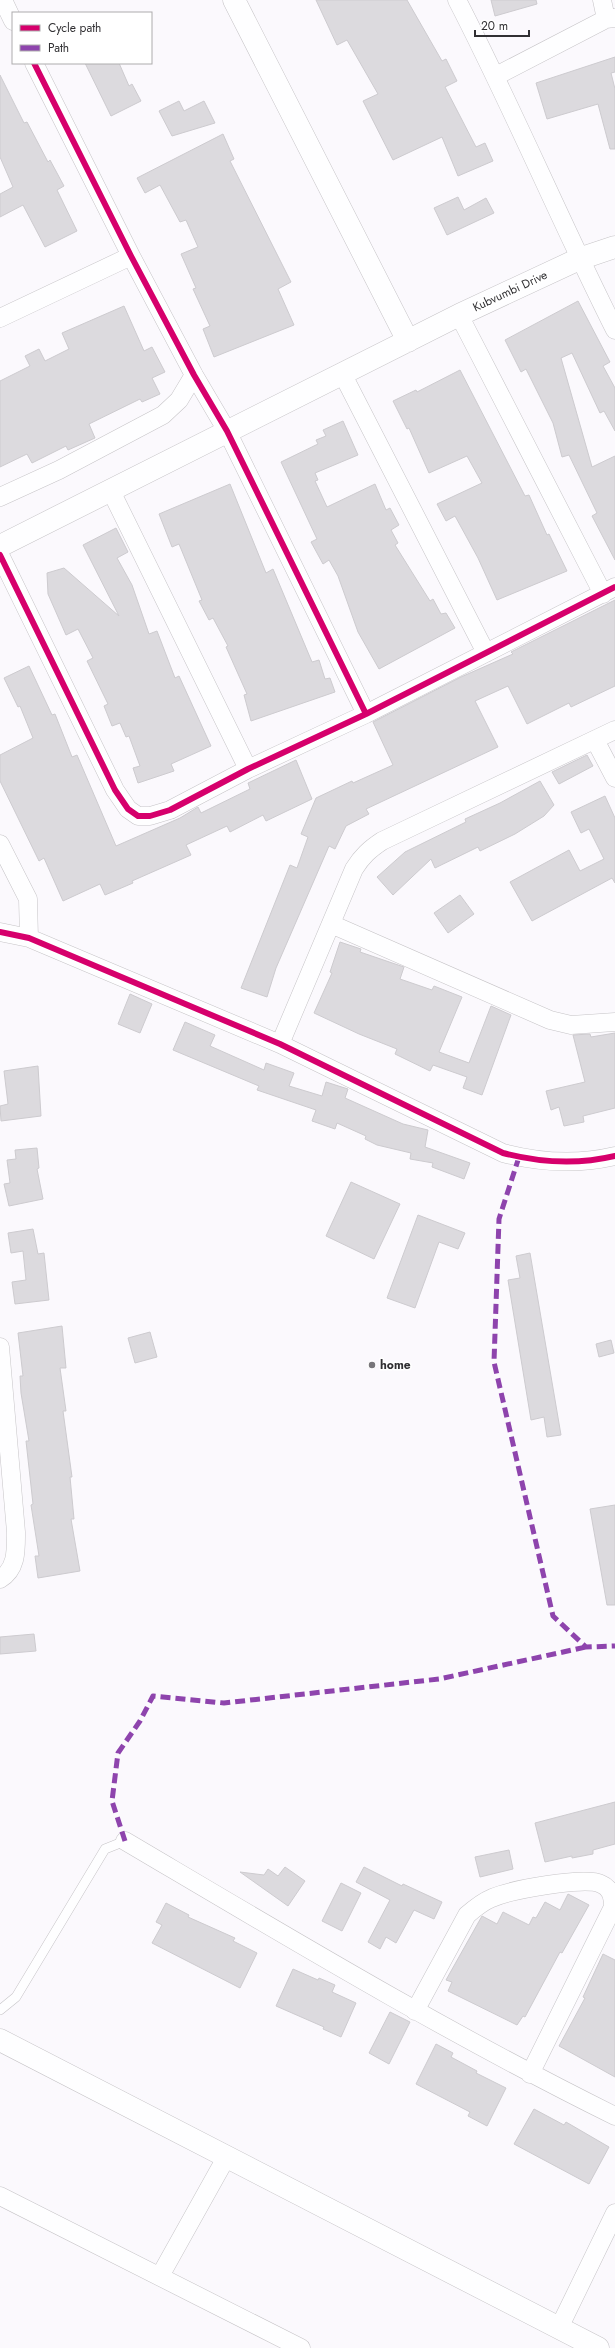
<svg xmlns="http://www.w3.org/2000/svg" width="615" height="2348" font-family="Jost,sans-serif">
<rect width="100%" height="100%" fill="#fbf9fd"/>
<path fill="#dcdade" stroke="#cdcbcf" d="M316 0H407L442 61 446 59 457 81 445 87 476 147 485 143 493 161 458 176 442 137 393 160 363 101 378 94 347 40 337 45Z
M491 0H536L537 4 495 16Z
M615 57V72L611 73 615 89V149H610L598 104 547 119 536 83Z
M85 63H119L129 86 132 84 141 101 111 116Z
M0 75 24 123 27 122 48 162 50 160 64 186 57 190 77 231 45 247 23 205 0 217V194L13 187 0 157Z
M179 101 184 111 204 101 215 123 172 136 159 111Z
M223 134 234 159 230 161 291 282 278 289 294 325 214 357 203 329 210 326 193 289 196 288 181 254 198 247 186 220 180 222 160 185 145 193 137 178Z
M458 197 464 210 486 198 494 213 447 235 434 208Z
M578 301 610 362 603 366 615 388V431L604 411 600 413 572 353 561 358 592 467 615 456V560L592 516 597 513 569 455 562 457 553 423 526 369 521 372 505 340Z
M124 306 144 351 152 347 165 372 152 378 160 394 142 402 140 399 89 424 95 438 68 450 66 446 32 463 27 454 0 467V381L30 366 25 356 39 349 45 361 69 349 62 333Z
M460 370 525 496 529 495 547 535 549 534 567 571 497 600 478 558 455 516 446 521 437 504 482 483 467 456 429 473 409 428 407 429 393 401 416 390 417 392Z
M343 421 358 455 315 473 318 480 315 481 327 507 375 484 386 510 390 508 399 525 391 530 398 543 395 545 430 601 433 599 441 614 446 613 455 628 379 669 358 632 338 576 329 560 323 564 311 542 317 539 281 462 318 444 316 440 326 436 323 430Z
M230 484 266 573 273 569 312 662 319 660 325 679 330 678 335 692 251 721 244 695 247 694 226 647 228 646 213 618 209 620 199 601 202 600 179 544 172 547 159 514Z
M116 528 128 552 117 558 132 585 149 634 157 631 175 678 179 676 211 746 171 764 174 771 138 783 133 768 140 766 129 736 126 737 120 723 112 726 104 706 108 704 87 661 93 658 78 629 66 635 48 594 47 573 64 568 119 616 83 545Z
M615 600V686L571 707 569 703 527 724 508 686 475 701 498 747 366 809 369 814 346 826 335 849 329 846 276 968 267 997 241 988 290 865 297 868 308 837 301 834 316 798 352 781 353 783 393 765 373 722 461 677 513 654 511 652Z
M29 666 52 715 55 714 72 757 77 755 116 846 180 818 198 807 201 813 250 789 248 783 296 760 312 799 266 821 263 815 230 832 227 826 186 845 191 855 132 881 133 883 105 895 100 884 63 901 44 858 39 861 0 781V755L33 738 20 706 18 707 4 678Z
M587 755 593 766 559 784 552 772Z
M540 781 554 805 544 816 515 834 480 851 478 847 435 868 431 859 393 895 377 877 405 852 466 822 465 819 500 803Z
M605 796 615 818V883L612 878 532 921 510 882 569 850 580 871 604 859 589 829 581 833 571 812Z
M460 895 474 914 448 933 434 913Z
M340 942 361 949 360 952 404 967 400 979 432 990 434 986 462 997 439 1052 469 1063 491 1006 511 1015 482 1095 463 1088 467 1077 433 1065 430 1071 395 1054 397 1049 359 1034 314 1013 332 973 330 972Z
M130 994 152 1004 140 1033 118 1024Z
M185 1022 215 1035 210 1046 264 1070 266 1063 294 1073 289 1086 322 1096 326 1082 348 1089 345 1098 403 1124 428 1130 425 1147 470 1163 464 1179 432 1167 433 1163 410 1159 411 1153 377 1145 365 1139 366 1136 337 1123 335 1129 312 1121 316 1110 257 1090 259 1086 173 1050Z
M615 1033V1108L583 1116 584 1122 564 1126 559 1107 551 1110 546 1091 585 1082 573 1035 590 1034 591 1037Z
M38 1066 41 1116 1 1121 0 1106 8 1104 4 1071Z
M37 1148 39 1168 37 1169 43 1199 9 1206 4 1184 10 1183 7 1160 16 1159 15 1150Z
M351 1182 400 1204 374 1259 326 1236Z
M418 1215 465 1233 458 1249 439 1242 415 1308 387 1298Z
M33 1229 38 1254 44 1253 49 1300 15 1304 12 1282 26 1280 23 1251 11 1253 8 1233Z
M530 1253 561 1435 547 1437 544 1417 531 1420 508 1280 520 1278 516 1256Z
M62 1326 66 1368H60L66 1411H63L72 1477H70L74 1519H71L80 1571 38 1578 35 1556H39L31 1505 33 1504 26 1441H29L21 1393 20 1376H23L18 1333Z
M150 1332 157 1357 135 1363 128 1338Z
M611 1340 614 1353 599 1357 596 1344Z
M615 1505V1605H607L590 1509Z
M34 1634 36 1651 0 1654V1637Z
M615 1802V1844L593 1850V1854L572 1858V1856L545 1862 535 1823Z
M509 1850 513 1869 480 1877 475 1857Z
M285 1867 305 1881 288 1906 240 1872 264 1875 268 1869 278 1876Z
M364 1867 402 1886 403 1884 442 1902 434 1919 414 1910 396 1943 386 1937 380 1949 368 1942 390 1900 356 1882Z
M341 1883 361 1893 342 1931 322 1921Z
M568 1894 589 1905 562 1953 560 1952 525 2017 523 2016 517 2025 448 1991 452 1982 446 1980 482 1916 497 1924 503 1912 529 1925 533 1917 536 1918 545 1902 560 1910Z
M166 1903 189 1915 188 1917 235 1938 233 1941 257 1953 240 1988 152 1943 162 1925 156 1922Z
M603 1954 615 1960V2077L559 2046 585 1998 583 1997Z
M293 1969 318 1980 319 1978 335 1985 332 1992 356 2003 341 2037 323 2029 324 2027 276 2006Z
M390 2012 410 2022 389 2064 369 2053Z
M436 2044 453 2053 451 2057 477 2071 476 2073 506 2088 487 2126 468 2116 470 2112 416 2084Z
M534 2109 564 2125 566 2122 609 2147 589 2184 514 2144Z"/>
<g fill="none" stroke-linecap="round" stroke-linejoin="round">
<g stroke="#c6c4c7" stroke-width="10">
<path id="lane" d="M0 2010 16 1997 105 1849 125 1841"/>
</g>
<g stroke="#c6c4c7" stroke-width="19">
<path id="street" d="M3 0 13 21
M457 0C513 108 560 221 615 330
M602 0 606 19
M34 63 131 256 194 375 227 431 366 714
M496 76 606 19 615 18
M459 315 603 594
M0 318 131 256
M343 375 486 653
M111 491 248 769
M0 497 59 470 163 415 179 400 194 375
M0 555 115 790 128 809 138 816H150L170 810 248 769 366 714 615 587
M595 740 615 778
M0 844 28 899 29 938
M331 924 550 1020 571 1025 615 1022
M0 932 29 938 280 1044 503 1153C541 1163 577 1165 615 1156
M280 1044 354 869C362 856 370 849 382 841L615 730
M0 1347 16 1532C16 1550 17 1569 0 1579
M125 1841C286 1936 447 2033 615 2116
M415 2011 467 1915C475 1908 482 1902 492 1898 510 1890 585 1876 601 1884 611 1888 613 1897 613 1907L530 2074
M0 2196 301 2348
M160 2276 227 2156
M559 2328 615 2213"/>
</g>
<g stroke="#c6c4c7" stroke-width="23">
<path id="secondary" d="M234 0 408 341
M0 546 459 315 579 259 615 247
M0 2040 598 2348"/>
</g>
<use href="#lane" stroke="#fefeff" stroke-width="9"/>
<use href="#street" stroke="#fefeff" stroke-width="18"/>
<use href="#secondary" stroke="#fefeff" stroke-width="22"/>
<path stroke="#8e44ad" stroke-width="5" stroke-dasharray="10 5" stroke-linecap="butt" d="M519 1157 499 1219 494 1362 553 1616 586 1647 615 1646
M125 1841 112 1801 118 1753 140 1721 153 1696 224 1703 439 1679 586 1647"/>
<g stroke="#fff" stroke-width="8">
<path id="cycleway" d="M34 63 131 256 194 375 227 431 366 714
M0 555 115 790 128 809 138 816H150L170 810 248 769 366 714 615 587
M0 932 29 938 280 1044 503 1153C541 1163 577 1165 615 1156"/>
</g>
<use href="#cycleway" stroke="#d6006c" stroke-width="6"/>
</g>
<circle fill="#78767a" stroke="#fff" stroke-width="1.5" cx="372" cy="1365" r="4"/>
<g text-anchor="middle" stroke-width="3" stroke-linejoin="round" paint-order="stroke">
<g font-size="12" fill="#313033" stroke="#fff">
<text transform="translate(510 291) rotate(-25)" y="4">Kubvumbi Drive</text>
</g>
<g font-size="12" font-weight="bold" fill="#313033" stroke="#fff" text-anchor="start">
<text x="380" y="1369">home</text>
</g>
</g>
<rect x="12" y="12" width="140" height="52" fill="#ffffff" stroke="#adacad"/>
<rect x="20" y="25" width="20" height="6" fill="#d6006c" stroke="#adacad"/>
<text x="48" y="32" font-size="12" fill="#313033">Cycle path</text>
<rect x="20" y="45" width="20" height="6" fill="#8e44ad" stroke="#adacad"/>
<text x="48" y="52" font-size="12" fill="#313033">Path</text>
<path d="M475 30v6h54v-6" fill="none" stroke="#313033" stroke-width="2"/>
<text x="481" y="30" font-size="12" fill="#313033" stroke="#ffffff" stroke-width="3" paint-order="stroke">20 m</text>
</svg>
